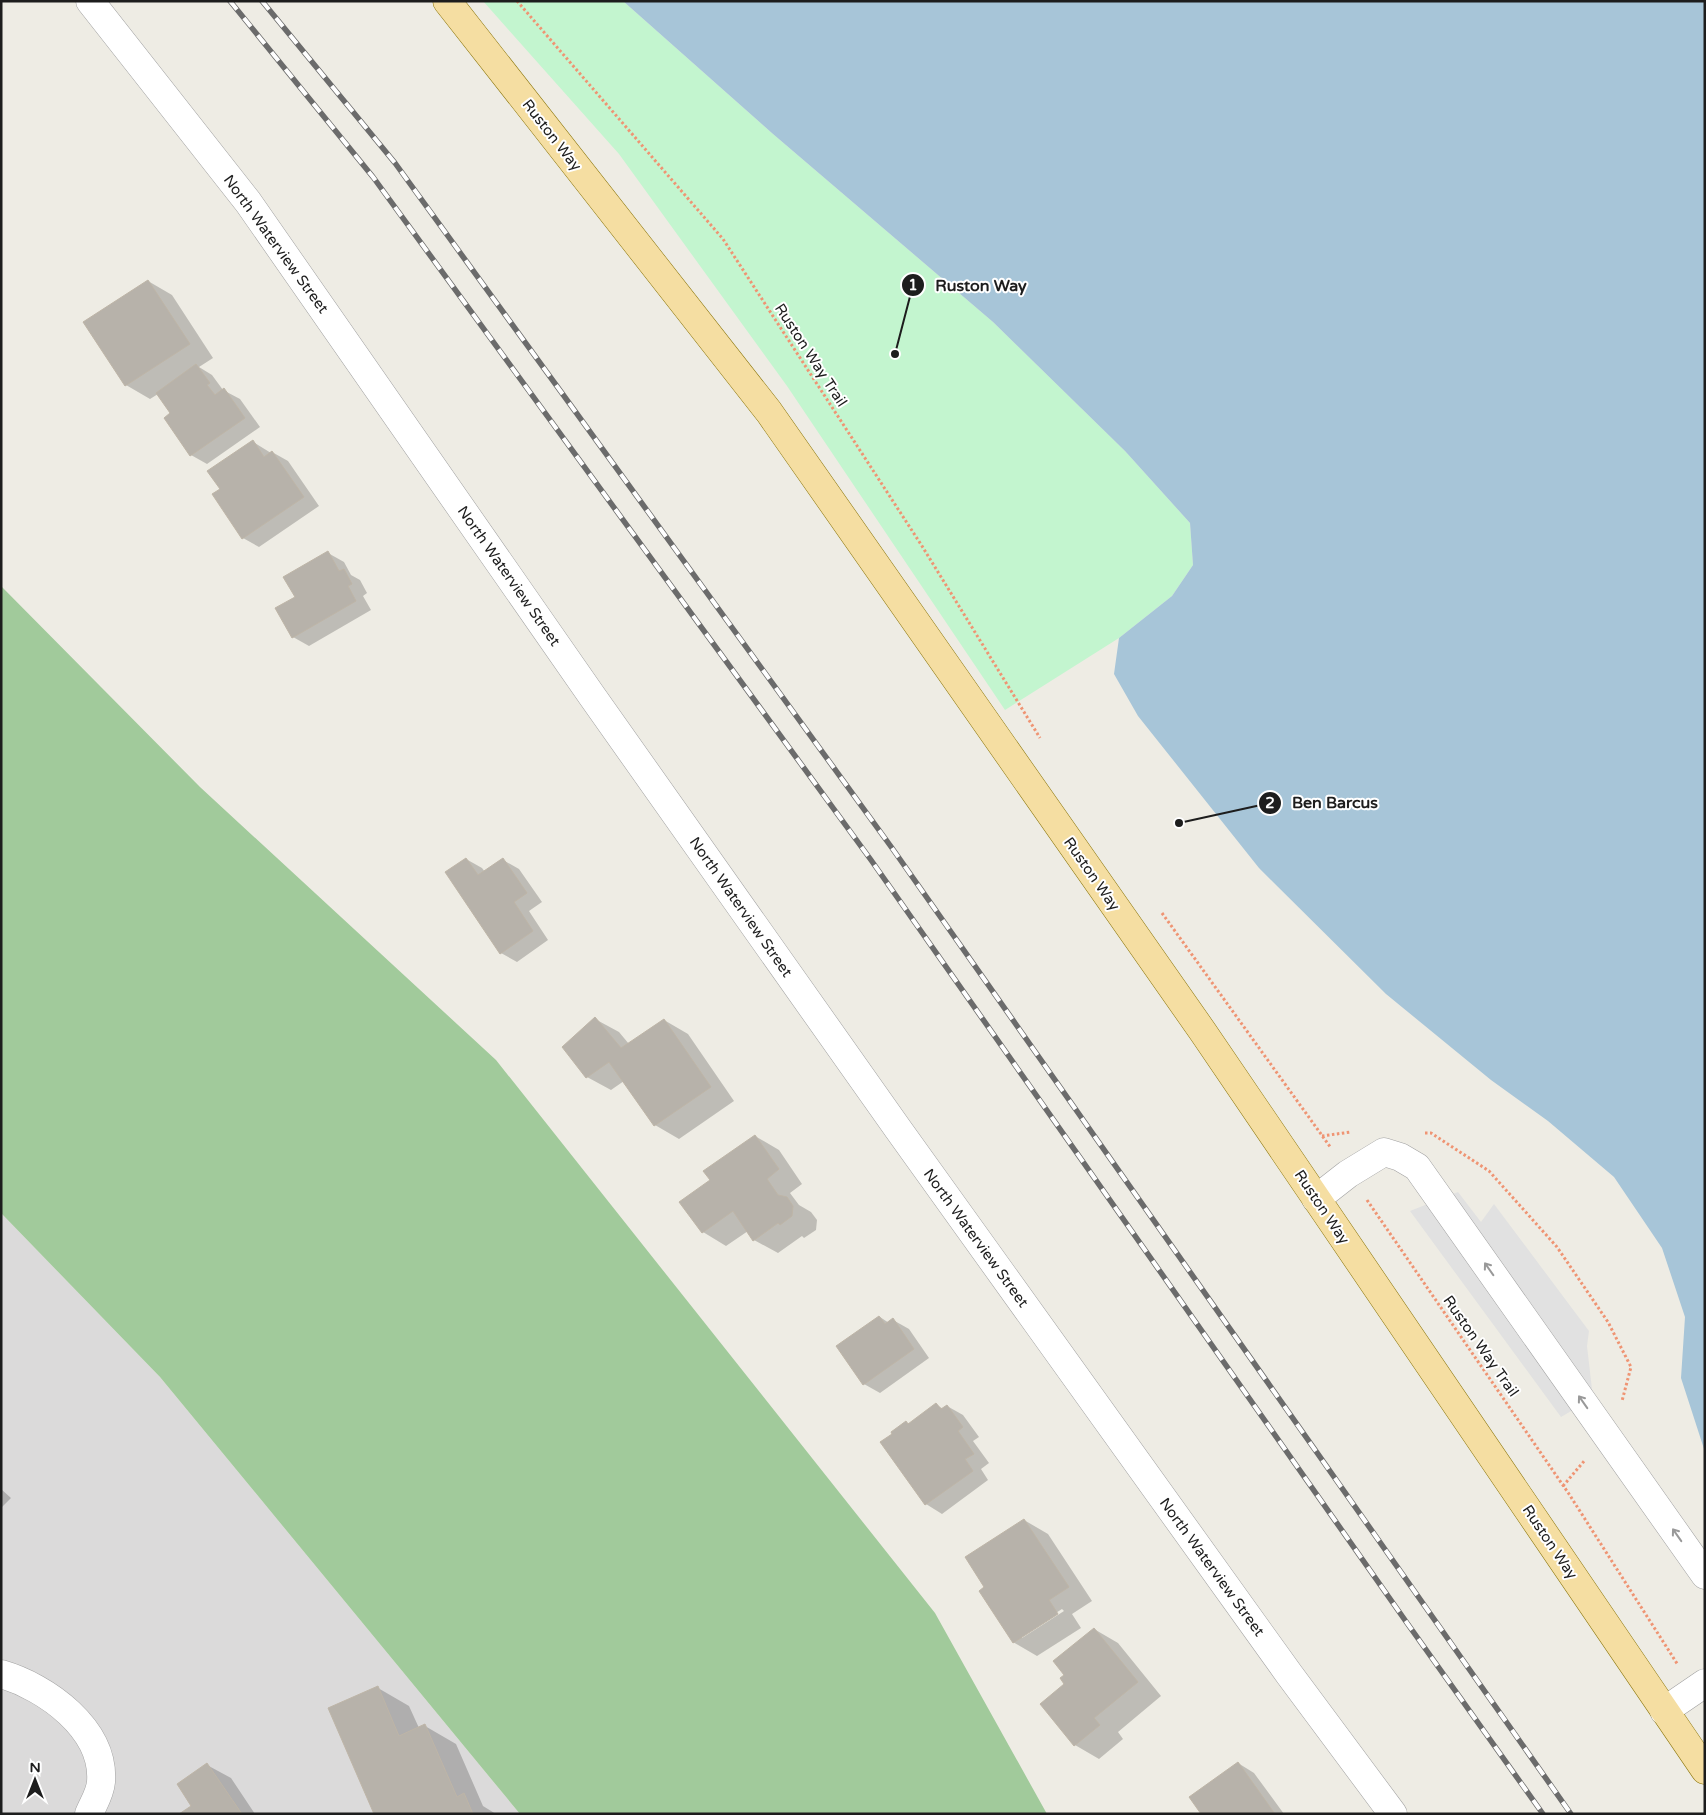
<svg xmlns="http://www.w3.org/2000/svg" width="1706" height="1815" font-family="'Varela Round',sans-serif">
<rect width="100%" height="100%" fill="#eeece4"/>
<path fill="#dbdada" d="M1 1213 160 1377 520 1814H1Z"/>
<path fill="#a1ca9b" d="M1 586 200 787 496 1060 935 1613 1047 1814H520L160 1377 1 1213Z"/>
<path fill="#c3f5cf" d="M483 1H623L773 134 993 322 1125 451 1190 523 1193 565 1172 596 1119 638 1005 710 787 386 619 154Z"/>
<path fill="#e1e1e1" d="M1458 1192 1481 1222 1494 1204 1589 1331 1587 1346 1593 1398 1561 1417 1410 1211Z"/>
<path fill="#a7c5d8" d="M623 1H1705V1452L1681 1378 1685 1317 1662 1248 1614 1177 1548 1121 1491 1080 1386 994 1259 868 1138 716 1114 674 1119 638 1172 596 1193 565 1190 523 1125 451 993 322 773 134Z"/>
<path fill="#0003" fill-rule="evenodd" d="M148 281 172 295 213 358 199 367 212 375 223 390 240 399 260 427 207 464 191 455 172 413 158 394 150 399 126 385Z
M253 442 271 453 272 452 288 461 319 506 259 547 243 538 221 489Z
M328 553 344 562 351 575 360 580 367 593 363 596 371 610 309 646 293 637 297 597Z
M466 859 482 868 485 872 503 860 519 869 542 902 529 911 548 940 517 962 501 953Z
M595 1019 619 1032 629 1044 664 1020 688 1034 734 1101 679 1139 655 1125 624 1081 611 1090 587 1077Z
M755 1136 779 1150 802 1184 790 1193 799 1205 811 1212 817 1220 816 1230 804 1238 802 1236 778 1253 754 1240 748 1231 726 1246 703 1232 712 1180Z
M880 1317 889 1323 893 1320 909 1329 929 1358 880 1393 864 1384Z
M937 1405 943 1409 947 1406 963 1415 979 1437 973 1441 989 1463 981 1469 988 1480 942 1514 926 1504 882 1443 906 1422 910 1424Z
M1 1489 11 1498 1 1508Z
M1024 1520 1048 1534 1092 1601 1072 1614 1081 1628 1037 1656 1013 1642 986 1587ZM1062 1609 1064 1611 1022 1638V1635Z
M1094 1629 1118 1643 1161 1696 1118 1732 1123 1739 1099 1759 1075 1745 1065 1675Z
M378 1688 409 1706 419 1728 425 1726 456 1744 483 1806 496 1814H376Z
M1238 1763 1254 1773 1284 1814H1202Z
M207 1765 231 1778 255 1814H181L193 1806Z"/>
<path fill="#b7b2aa" stroke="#beb5a7" d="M148 280 190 344 125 386 83 322Z
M196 364 210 383 207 385 215 395 224 388 245 418 190 456 164 418 170 413 156 393Z
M253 440 264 457 272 451 304 497 242 539 212 494 220 489 207 471Z
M328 551 339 571 344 569 352 584 348 586 356 601 292 638 275 608 295 597 283 577Z
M466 858 478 875 503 858 527 893 514 902 533 931 500 954 445 872Z
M595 1017 621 1048 664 1019 711 1087 654 1126 609 1062 586 1078 562 1047Z
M755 1135 779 1169 767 1179 778 1195 787 1197 793 1206 792 1216 780 1225 778 1223 753 1241 733 1211 702 1233 679 1202 710 1180 703 1171Z
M879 1316 885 1324 893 1318 914 1349 863 1385 836 1346Z
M936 1403 941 1409 947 1405 963 1427 958 1431 974 1454 965 1459 973 1471 925 1505 880 1442 892 1434 891 1432 906 1421 908 1424Z
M1024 1519 1069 1587 1049 1600 1058 1614 1013 1643 979 1591 984 1587 965 1557Z
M1094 1628 1138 1682 1094 1718 1100 1725 1074 1746 1040 1704 1064 1684 1060 1678 1064 1675 1053 1661Z
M378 1686 399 1736 425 1724 457 1797 464 1793 473 1814H374L328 1708Z
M1238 1762 1275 1814H1201L1189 1797Z
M207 1763 242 1814H179L191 1806 177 1784Z"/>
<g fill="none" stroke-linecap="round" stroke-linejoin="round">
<g stroke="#a1a1a1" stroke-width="29">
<path id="minor" d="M90 1 248 202 592 696 898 1129 1289 1674 1393 1814
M1316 1199 1348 1174 1384 1152 1400 1157 1417 1167 1705 1575
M1 1674C46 1687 105 1729 101 1782 100 1794 93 1804 89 1814
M1664 1711 1705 1683"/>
</g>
<g stroke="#8b760b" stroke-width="29">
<path id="major" d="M447 1 769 412 1203 1032 1705 1770"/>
</g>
<path stroke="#ef9473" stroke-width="3" stroke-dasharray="2.5 2.5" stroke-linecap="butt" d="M517 1 723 239 922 546 1040 738
M1162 913 1331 1148
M1425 1133H1431L1489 1171 1557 1247 1608 1322 1631 1367 1622 1401
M1322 1136 1351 1132
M1367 1200 1569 1494 1678 1665
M1563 1486 1585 1460"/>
<use href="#minor" stroke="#fff" stroke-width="28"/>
<use href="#major" stroke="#f5dea2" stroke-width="28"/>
<g stroke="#6b6b6b" stroke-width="5.5">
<path id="rail" d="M230 1 373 177 871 860 1407 1623 1543 1814
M262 1 395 163 892 848 1571 1814"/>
</g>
<use href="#rail" stroke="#fff" stroke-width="4" stroke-dasharray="11" stroke-linecap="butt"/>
</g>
<defs><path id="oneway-shaft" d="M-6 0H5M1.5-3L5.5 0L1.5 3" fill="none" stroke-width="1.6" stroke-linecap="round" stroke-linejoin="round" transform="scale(1.25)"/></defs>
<g stroke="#999">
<use href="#oneway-shaft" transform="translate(1489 1269) rotate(-125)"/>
<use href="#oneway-shaft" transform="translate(1583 1402) rotate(-125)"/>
<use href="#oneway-shaft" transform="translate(1677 1535) rotate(-125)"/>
</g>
<g text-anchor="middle" stroke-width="4" stroke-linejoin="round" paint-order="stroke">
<g font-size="15" fill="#1d1d1d" stroke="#fff">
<text transform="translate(552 135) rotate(52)" y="5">Ruston Way</text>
<text transform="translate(276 244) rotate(54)" y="5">North Waterview Street</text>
<text transform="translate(811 355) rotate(57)" y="5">Ruston Way Trail</text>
<text transform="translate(509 576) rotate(55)" y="5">North Waterview Street</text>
<text transform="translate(1092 874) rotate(55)" y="5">Ruston Way</text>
<text transform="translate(741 907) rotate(55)" y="5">North Waterview Street</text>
<text transform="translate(1322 1207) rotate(56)" y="5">Ruston Way</text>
<text transform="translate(976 1238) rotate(54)" y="5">North Waterview Street</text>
<text transform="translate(1481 1346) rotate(55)" y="5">Ruston Way Trail</text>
<text transform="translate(1550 1542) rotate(56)" y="5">Ruston Way</text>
<text transform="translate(1212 1567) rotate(54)" y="5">North Waterview Street</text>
</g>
</g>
<path fill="none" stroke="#1d1d1d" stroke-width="2" d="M895 354L913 285M1179 823L1270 803"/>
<g fill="#1d1d1d" stroke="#fff" stroke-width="2">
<circle cx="895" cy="354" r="5"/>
<circle cx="1179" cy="823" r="5"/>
<circle cx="913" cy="285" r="12"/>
<circle cx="1270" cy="803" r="12"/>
</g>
<g font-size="15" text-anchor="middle" font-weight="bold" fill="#fff">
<text x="913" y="290">1</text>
<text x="1270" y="808">2</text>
</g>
<g font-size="16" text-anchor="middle" font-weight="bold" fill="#1d1d1d" stroke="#fff" stroke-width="4" stroke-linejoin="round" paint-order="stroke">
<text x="981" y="291">Ruston Way</text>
<text x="1335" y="808">Ben Barcus</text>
</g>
<rect width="1706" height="1815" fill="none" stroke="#1d1d1d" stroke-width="5"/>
<g transform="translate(35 1780)" stroke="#ffffff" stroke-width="4" paint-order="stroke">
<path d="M0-4L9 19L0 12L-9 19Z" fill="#1d1d1d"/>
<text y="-8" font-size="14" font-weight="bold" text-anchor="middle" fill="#1d1d1d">N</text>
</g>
</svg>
